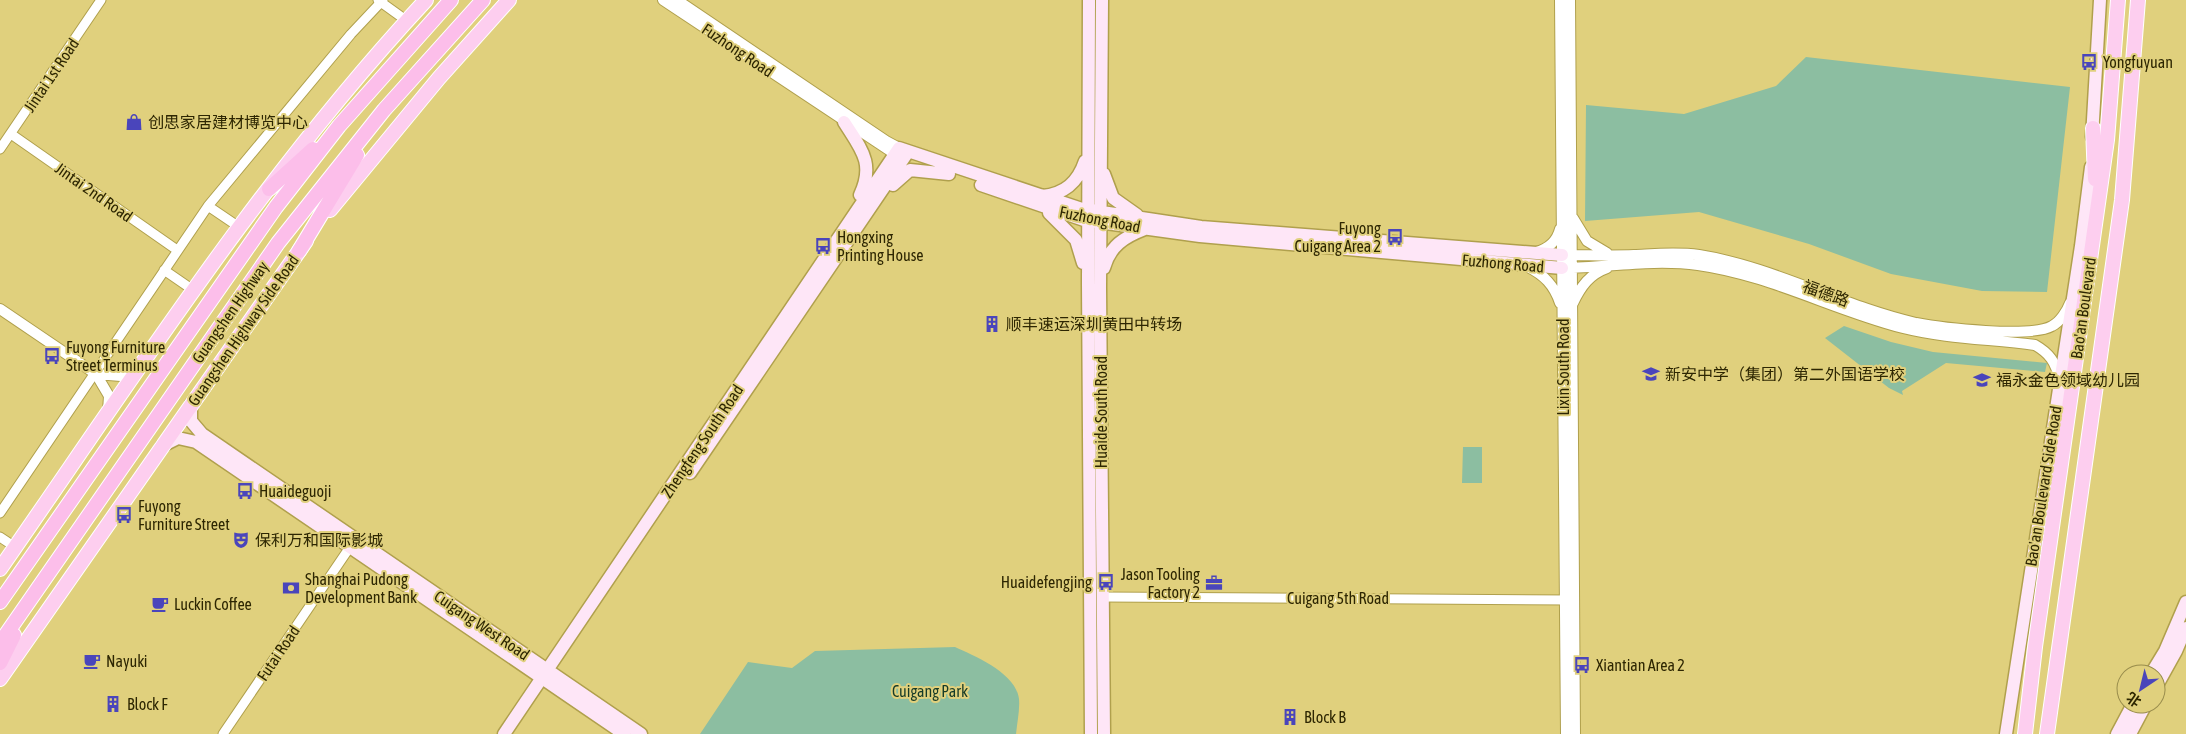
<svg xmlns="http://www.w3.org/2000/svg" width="2186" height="734" font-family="'Asap Condensed','Noto Sans SC',sans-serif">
<rect width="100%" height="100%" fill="#e0d07d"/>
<path fill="#8cbea1" d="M1806 57 2070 87 2047 292 1982 291 1891 274 1809 244 1699 212 1585 221 1586 105 1684 114 1776 86Z
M1844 326 1891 342 1933 352 2047 363 2045 372 1946 363 1902 391 1903 395 1889 388 1825 338Z
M1463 447H1482V483H1462Z
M955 647C975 656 1016 673 1019 699 1020 710 1017 723 1016 734H700L748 662 792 668 815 651Z"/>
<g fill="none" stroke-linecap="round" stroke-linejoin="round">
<g stroke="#b0a04d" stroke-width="11">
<path id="minor" d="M378 0 407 21
M11 134 177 250
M0 149 101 0
M208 206 239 227
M164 270 193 290
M0 513 208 206 351 34 383 0
M0 537 15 547
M1102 597 1571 600
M223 734 350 547"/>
</g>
<g stroke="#b0a04d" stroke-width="12">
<path id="tertiary" d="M663 0 895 154
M677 0 886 141 899 148
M1560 0 1566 734
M1570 0 1575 734
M1573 218 1587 241 1607 253
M1536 252C1548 249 1557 241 1560 229
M1566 255C1589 255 1611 256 1634 255 1656 254 1677 252 1699 255 1774 267 1842 306 1916 323 1941 328 2031 338 2052 326 2060 322 2067 311 2070 303
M1528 267C1544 275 1554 285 1560 303
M1565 268C1609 267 1654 259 1698 265 1770 275 1833 310 1903 328 1947 339 1991 339 2035 345 2049 353 2056 362 2059 379
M1573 303C1581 286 1590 274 1607 268
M0 309 96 374 109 396 108 411
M96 374 121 376 136 371"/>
</g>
<g stroke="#b0a04d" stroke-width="15">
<path id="secondary" d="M1089 0 1088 283 1091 734
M1102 0 1100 288 1104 734
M844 122C861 149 875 163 860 195
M2092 137 2100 0
M1104 174 1113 198 1137 215
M893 185 910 170 949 174
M981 185 1084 220 1200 236 1562 268
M1042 196C1065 194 1078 182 1085 161
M1049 213 1076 240 1083 263
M1104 268C1110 246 1124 237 1145 229
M191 404V421L202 434 641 734
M162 446 178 438 196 442 624 734
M690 473 908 152
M2151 674 2165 651 2186 602
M2156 687 2176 651 2186 628
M504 734 899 148 1082 209 1201 227 1562 255
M2006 734 2081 246 2091 167
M2117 734 2133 704
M2130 734 2146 704"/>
</g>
<g stroke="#fff" stroke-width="16">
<path id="primary" d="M2093 128 2095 179
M330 210 439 78 509 0
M0 569C135 375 264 174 426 0
M0 679 306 241
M2025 734 2035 647 2107 140 2118 0
M2047 734 2122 200 2138 0"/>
</g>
<g stroke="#fff" stroke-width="16">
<path id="trunk" d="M269 189 313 149
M299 251 357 155
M0 602 276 207 339 126 451 0
M0 643 278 243 384 110 483 0
M0 663 14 635"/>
</g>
<use href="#minor" stroke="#fff" stroke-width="9"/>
<use href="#tertiary" stroke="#fff" stroke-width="10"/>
<use href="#secondary" stroke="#fee6f7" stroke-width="12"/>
<use href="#primary" stroke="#fdceef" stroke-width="14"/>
<use href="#trunk" stroke="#fcbeea" stroke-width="14"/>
</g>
<defs>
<g id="bus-bare" transform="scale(1.35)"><path d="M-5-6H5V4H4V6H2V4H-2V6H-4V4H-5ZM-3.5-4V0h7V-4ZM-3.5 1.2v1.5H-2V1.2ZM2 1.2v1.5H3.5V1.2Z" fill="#4a45bb" stroke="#e0d07d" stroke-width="2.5" paint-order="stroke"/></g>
<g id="shop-bare" transform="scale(1.35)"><path d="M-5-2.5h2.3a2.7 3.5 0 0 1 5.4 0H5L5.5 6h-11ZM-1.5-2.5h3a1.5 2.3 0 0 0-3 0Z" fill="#4a45bb" stroke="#e0d07d" stroke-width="2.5" paint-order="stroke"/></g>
<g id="building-bare" transform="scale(1.35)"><path d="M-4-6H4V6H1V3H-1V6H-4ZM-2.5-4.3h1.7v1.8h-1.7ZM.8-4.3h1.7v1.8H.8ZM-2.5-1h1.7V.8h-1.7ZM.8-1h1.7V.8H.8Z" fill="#4a45bb" stroke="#e0d07d" stroke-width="2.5" paint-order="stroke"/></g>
<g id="school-bare" transform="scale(1.35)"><path d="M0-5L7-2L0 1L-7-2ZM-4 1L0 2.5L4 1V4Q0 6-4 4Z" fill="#4a45bb" stroke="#e0d07d" stroke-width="2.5" paint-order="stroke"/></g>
<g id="theatre-bare" transform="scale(1.35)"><path d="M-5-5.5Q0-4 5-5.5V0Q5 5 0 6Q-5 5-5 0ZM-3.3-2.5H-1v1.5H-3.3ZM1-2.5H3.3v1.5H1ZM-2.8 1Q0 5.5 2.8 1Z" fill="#4a45bb" stroke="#e0d07d" stroke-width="2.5" paint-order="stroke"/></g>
<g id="office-bare" transform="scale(1.35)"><path d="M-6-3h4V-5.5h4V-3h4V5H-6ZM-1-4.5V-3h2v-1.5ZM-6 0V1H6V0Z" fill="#4a45bb" stroke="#e0d07d" stroke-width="2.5" paint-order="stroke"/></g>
<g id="bank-bare" transform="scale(1.35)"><path d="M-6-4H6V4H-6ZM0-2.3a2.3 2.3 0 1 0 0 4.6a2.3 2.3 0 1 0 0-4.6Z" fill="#4a45bb" stroke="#e0d07d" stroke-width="2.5" paint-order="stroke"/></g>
<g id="cafe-bare" transform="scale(1.35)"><path d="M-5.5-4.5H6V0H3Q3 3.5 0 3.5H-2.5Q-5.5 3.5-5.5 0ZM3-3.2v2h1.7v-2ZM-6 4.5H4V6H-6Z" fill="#4a45bb" stroke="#e0d07d" stroke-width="2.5" paint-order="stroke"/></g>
</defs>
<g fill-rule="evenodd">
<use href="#bus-bare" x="2089" y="62"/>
<use href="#shop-bare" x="134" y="122"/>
<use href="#bus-bare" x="1395" y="237"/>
<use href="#bus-bare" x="823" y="246"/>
<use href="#building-bare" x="992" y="324"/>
<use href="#bus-bare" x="52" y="356"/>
<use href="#school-bare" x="1651" y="374"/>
<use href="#school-bare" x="1982" y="380"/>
<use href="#bus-bare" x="245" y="491"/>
<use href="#bus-bare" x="124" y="515"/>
<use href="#theatre-bare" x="241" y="540"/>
<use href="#bus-bare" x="1106" y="582"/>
<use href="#office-bare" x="1214" y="583"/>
<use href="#bank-bare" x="291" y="588"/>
<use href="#cafe-bare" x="160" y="604"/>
<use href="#cafe-bare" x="92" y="661"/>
<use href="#bus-bare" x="1582" y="665"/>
<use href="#building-bare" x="113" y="704"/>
<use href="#building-bare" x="1290" y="717"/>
</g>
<g text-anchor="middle" stroke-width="4" stroke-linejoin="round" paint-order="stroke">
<g font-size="16" fill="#2d2602" stroke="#e0d07d">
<text transform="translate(738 50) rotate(34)" y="6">Fuzhong Road</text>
<text transform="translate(51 75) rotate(-56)" y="6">Jintai 1st Road</text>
<text transform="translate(94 192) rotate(35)" y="6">Jintai 2nd Road</text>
<text transform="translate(1100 219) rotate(11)" y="6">Fuzhong Road</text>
<text transform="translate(1503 263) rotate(5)" y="6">Fuzhong Road</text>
<text transform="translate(1826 293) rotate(20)" y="6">福德路</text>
<text transform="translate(2083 308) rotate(-82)" y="6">Bao'an Boulevard</text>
<text transform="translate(230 312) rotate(-55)" y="6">Guangshen Highway</text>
<text transform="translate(243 330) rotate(-55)" y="6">Guangshen Highway Side Road</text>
<text transform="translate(1563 367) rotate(-90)" y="6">Lixin South Road</text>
<text transform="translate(1101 412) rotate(-90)" y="6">Huaide South Road</text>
<text transform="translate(702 441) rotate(-56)" y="6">Zhengfeng South Road</text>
<text transform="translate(2043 486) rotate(-81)" y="6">Bao'an Boulevard Side Road</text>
<text x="1338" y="604">Cuigang 5th Road</text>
<text transform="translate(482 625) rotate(34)" y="6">Cuigang West Road</text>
<text transform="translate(278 653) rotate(-56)" y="6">Futai Road</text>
</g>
<g font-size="16" fill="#2d2602" stroke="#e0d07d" text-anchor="start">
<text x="2103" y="68">Yongfuyuan</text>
<text x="148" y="128">创思家居建材博览中心</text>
<text x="1381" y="234" text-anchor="end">Fuyong<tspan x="1381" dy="18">Cuigang Area 2</tspan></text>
<text x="837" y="243">Hongxing<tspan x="837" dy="18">Printing House</tspan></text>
<text x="1006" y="330">顺丰速运深圳黄田中转场</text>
<text x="66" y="353">Fuyong Furniture<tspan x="66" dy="18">Street Terminus</tspan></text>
<text x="1665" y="380">新安中学（集团）第二外国语学校</text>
<text x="1996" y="386">福永金色领域幼儿园</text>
<text x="259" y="497">Huaideguoji</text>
<text x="138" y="512">Fuyong<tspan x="138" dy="18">Furniture Street</tspan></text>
<text x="255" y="546">保利万和国际影城</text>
<text x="1200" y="580" text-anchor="end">Jason Tooling<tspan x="1200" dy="18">Factory 2</tspan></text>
<text x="305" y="585">Shanghai Pudong<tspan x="305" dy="18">Development Bank</tspan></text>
<text x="1092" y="588" text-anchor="end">Huaidefengjing</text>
<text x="174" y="610">Luckin Coffee</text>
<text x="106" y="667">Nayuki</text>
<text x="1596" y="671">Xiantian Area 2</text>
<text x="127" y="710">Block F</text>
<text x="1304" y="723">Block B</text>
</g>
<g font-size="16" fill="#163b28" stroke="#e0d07d">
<text x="930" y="697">Cuigang Park</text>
</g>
</g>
<g transform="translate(2141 689) rotate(215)"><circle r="24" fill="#e0d07d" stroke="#988c4c"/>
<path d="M0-4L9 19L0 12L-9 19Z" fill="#4a45bb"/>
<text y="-8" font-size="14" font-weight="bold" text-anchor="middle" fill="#2d2602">北</text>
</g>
</svg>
